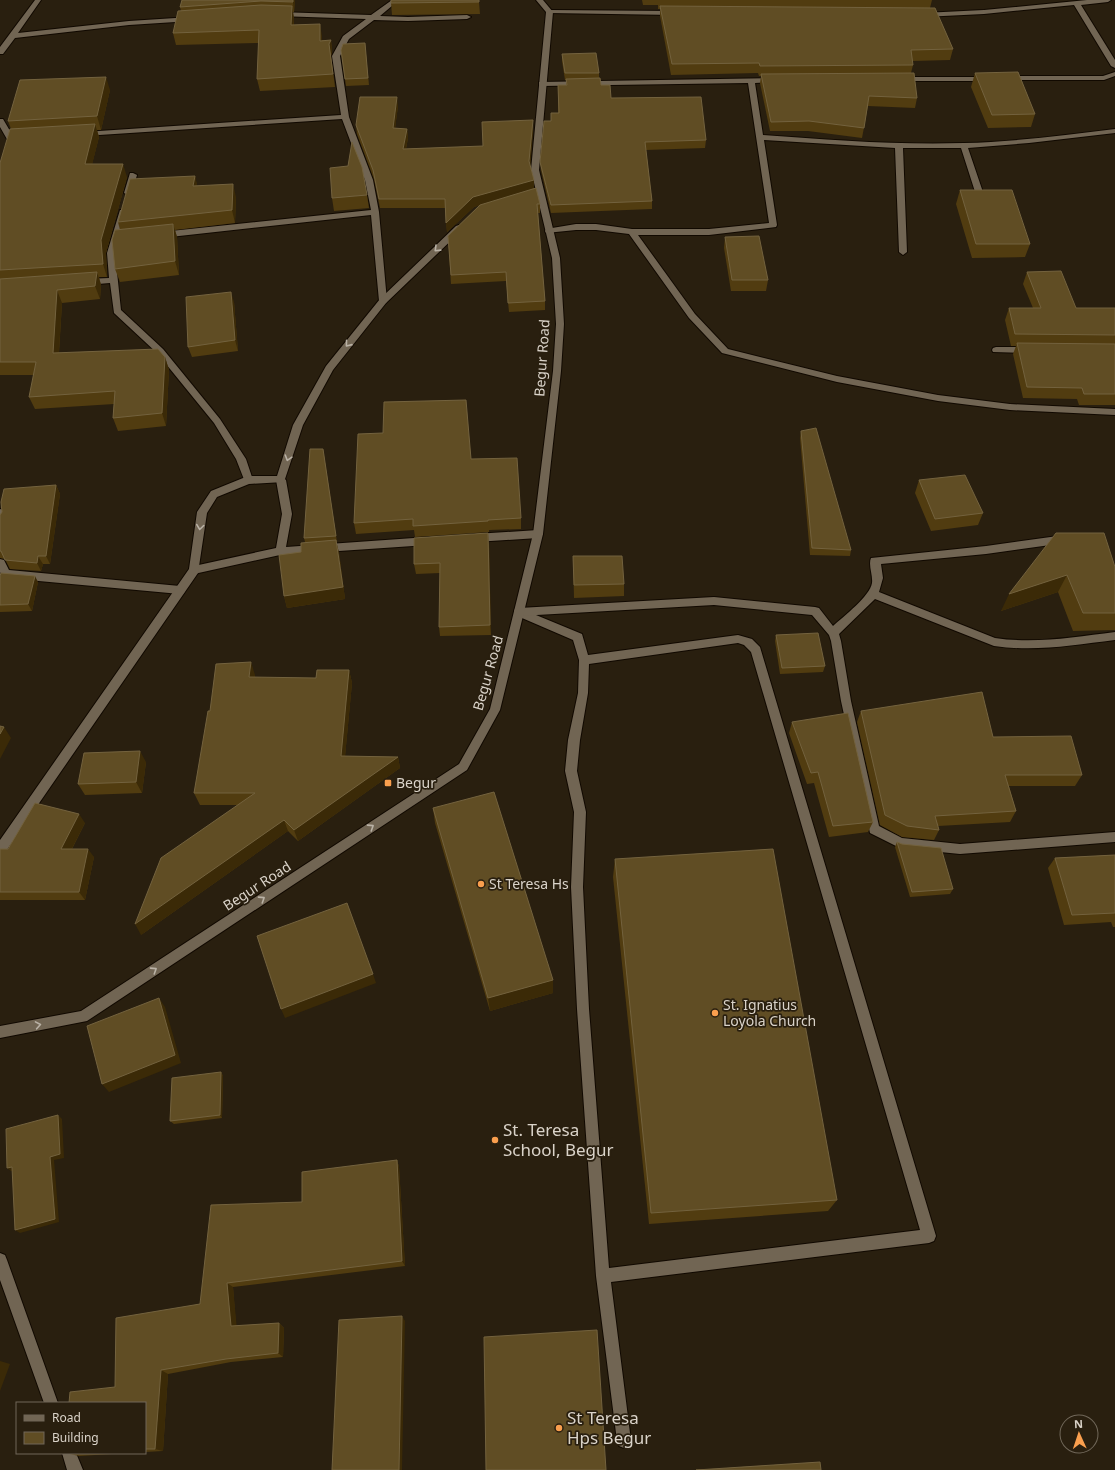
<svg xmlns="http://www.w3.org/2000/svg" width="1115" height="1470" font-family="'Noto Sans',sans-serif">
<rect width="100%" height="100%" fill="#291f0f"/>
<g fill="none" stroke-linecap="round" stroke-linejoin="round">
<g stroke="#110900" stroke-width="2">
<path id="service" d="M519 608 582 634 588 655 738 635 752 639 760 647 936 1236 934 1241 929 1243 611 1282 631 1441 629 1446 624 1448 619 1446 617 1441 596 1276 577 1009 571 887 574 812 565 771 568 740 578 693 579 660 573 640 515 615 514 612 515 609ZM738 643 744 645 751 652 920 1230 609 1268 589 1009 583 887 586 812 577 771 580 740 588 693 589 664Z"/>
</g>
<g stroke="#110900" stroke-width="2">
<path id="minor" d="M35 0H41L18 33 129 21 191 17 195 19 191 21 129 25 15 38 3 54H0V47Z
M392 0H399L380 16 408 17 467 15 471 17 467 19 408 21 374 20 349 39 340 56 349 117 373 180 379 212 387 301 386 303 383 304 379 301 371 215 161 238 157 235 161 232 371 210 365 180 342 119 84 136 80 134 84 132 341 115 332 56 343 36 366 19 278 16 275 14 278 12 371 15Z
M1087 0H1111L1108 2 1081 5 1115 60V68L1111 66 1074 5 984 14 923 17 919 15 923 13 984 10Z
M550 10 674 11 677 13 674 15 548 13 547 12Z
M1115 72V76L1104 80H1006L1002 78 1006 76H1103Z
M897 77H989L993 79 989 81H897Z
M775 78 779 80 778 82 755 83 763 135C830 140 897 145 964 143 1014 142 1065 135 1115 129V133L1029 143 968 148 985 198 981 200 977 198 961 148H903L907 252 903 255 899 252 895 148 764 140 777 225 776 227 709 235H638L695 314 728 349 837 376 938 395 1010 404 1115 409V415L1010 410 938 401 837 382 722 353 689 318 629 234 596 230H576L546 233 545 231 546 229 576 224H596L632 229H709L769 223 748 83 542 86H539V82Z
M0 119H3L13 136H24V140L8 141 0 127Z
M130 173H133L137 175 132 193 128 195 124 193Z
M120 210H126L127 212 115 253 121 310 163 349 220 419 246 459 253 480 251 482H245L236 459 214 423 157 353 114 313 110 283 86 285 82 282 86 279 109 278 107 253Z
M996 347H1029L1033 350 1029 353 993 352 992 350 993 348Z
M281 476 286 480 292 514 286 547 428 537 432 538 433 541 432 544 428 545 280 555 194 574 190 573 189 570 190 567 194 566 276 548 282 514 276 480Z
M0 509 3 510C6 514 6 519 3 523L0 524Z
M538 530 541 531 543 534 541 537 538 538 475 542 471 541 470 538 471 535 475 534Z
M1065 535 1069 536 1070 539 1069 542 1065 543 986 554 881 564 883 578 879 592 995 638C1035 644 1075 637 1115 632V640C1074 645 1035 652 994 646L875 599 839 634 841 641 851 701 879 826 902 838 960 844 1115 832V842L960 854 900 848 870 833 841 701 831 641 829 635 812 615 714 605 519 616 515 615 514 612 515 609 519 608 714 597 815 607 819 608 833 626C844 616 870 596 872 583 873 575 868 565 871 558L986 546Z
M0 559 4 560 9 570 180 586 184 587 185 590 184 593 180 594 6 578 2 577 0 572Z"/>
</g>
<g stroke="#110900" stroke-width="2">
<path id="tertiary" d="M0 1253 5 1255 7 1260 58 1403H44L0 1280Z
M62 1453H76L83 1470H67Z"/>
</g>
<g stroke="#110900" stroke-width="2">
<path id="secondary" d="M536 0H543L553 12 539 170 560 258 564 324 561 371 543 534 500 710 467 770 87 1021 0 1038V1026L81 1011 459 764 490 709 533 534 553 371 556 324 552 258 531 170 546 12Z
M459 225 463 228 462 230 386 303 333 370 303 425 284 482 249 484 217 497 207 513 198 573 4 854 0 855V840L189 569 197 512 211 491 248 476H277L293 425 326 366 380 299 456 226Z"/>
</g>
<use href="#service" fill="#716553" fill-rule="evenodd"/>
<use href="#minor" fill="#716553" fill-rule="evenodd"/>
<use href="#tertiary" fill="#716553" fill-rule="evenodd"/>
<use href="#secondary" fill="#716553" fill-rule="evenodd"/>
</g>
<path fill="#513c10" d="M182 0H295L294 12H293L294 19V25L322 36V40H331L332 52 331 56 335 87 260 91 257 79 259 43 176 45 173 33 181 11 180 7Z
M642 0H932L930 8 953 49 950 60 912 61 913 65 911 73 917 98 915 108 868 106 862 138 808 131H770L760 83 761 76H759L758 73 671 75 660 16V9H658V5H643Z
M479 2 480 14 392 15 391 3Z
M365 43 369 85 346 86 341 50Z
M562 54 599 73V78L601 85 611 98 706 140 705 148 646 150 652 201V209L551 213 541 170 540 162 551 121V113H558V85H566V80H565L562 61Z
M975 73 1035 114 1031 127 988 128 971 87Z
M110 90 101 130H97L99 137 92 164 127 177 106 253 107 277H99L101 285 100 299 62 303 59 353 165 357 169 370 166 426 118 431 113 418 114 404 35 409 29 397 34 375H0V163L11 129 8 121Z
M398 106 395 128 407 129 408 138 406 149 483 146 533 129 530 164 534 189 540 204V213H538L545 301V310L509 312 506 281 451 284 448 236 480 205 474 207 447 232 445 208H380L374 179 357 134 356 125Z
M195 176 197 186 236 197 235 223 175 230 177 237 179 275 120 282 115 269 120 230 118 222Z
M960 190 1030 244 1025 257 972 258 956 204Z
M367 195 369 208 334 211 332 198Z
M725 237 768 280 766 291H731L724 248Z
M1027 272 1076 308H1115V405H1079L1077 399 1023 398 1013 354 1016 346H1011L1005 320 1009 308H1033L1023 284Z
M234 302 238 351 192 357 188 347Z
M801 431 851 550 850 556 810 555 800 438Z
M323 449 337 542H336L339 553 345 599 287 608 284 596 305 542 304 538Z
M471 459 521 518V529L489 530V532L415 537 414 530 356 534 354 523Z
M919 480 983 513 978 525 931 531 915 493Z
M56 485 60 494 50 564H43L41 571 10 569 5 559 0 558V515Z
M1056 533 1115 567V630L1073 631 1058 592 1001 611Z
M489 543 491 635 440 636 439 627 440 573 416 574 414 564Z
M573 556 624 584V596L574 598Z
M0 576 38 582 32 611 0 612Z
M776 635 825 666 823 672 780 674 775 641Z
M349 670 352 683 345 756 398 757 400 768 298 841 288 831 141 935 238 805H200L194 793 210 711 255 675V678H316Z
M861 711 993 737 1082 775 1075 786H1009L1016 811 1010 822 938 826 939 830 934 840 902 837 880 825 857 722Z
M792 722 873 822 868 832 829 837 814 783 807 784 789 733Z
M146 762 142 793 85 795 78 784Z
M433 808 553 993 490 1011 435 823Z
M85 823 72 849 94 857 85 900H0V849H8Z
M897 842 953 889 950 894 910 897 895 847Z
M1115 855V927H1113L1111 922 1064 925 1048 868 1055 858Z
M615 859 837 1200 828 1211 649 1224 613 877Z
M221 1072 223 1076 222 1118 174 1124 170 1121Z
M397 1160 399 1167 405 1266 233 1287 236 1326 279 1323 284 1328 283 1357 231 1362 168 1374 163 1451 145 1452V1403L115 1387 200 1304 302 1202Z
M70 1453H128L79 1456 70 1454Z"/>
<path fill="#3b2a07" d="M293 0H295L294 12 293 2Z
M292 6 294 19 293 38 291 25Z
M320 24 322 36V53L320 41Z
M331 40 332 52 331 56 329 44Z
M106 77 110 90 101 130 97 116Z
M397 97 398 106 394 137 393 128Z
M533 120V129L530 170 529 161Z
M95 124 99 137 89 177 85 164Z
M407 129 408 138 404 158 403 149Z
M123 164 127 177 106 253 107 277 103 264 101 240Z
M195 176 198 189 193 186Z
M534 180V189L474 207 447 232 446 223 473 197Z
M233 184 236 197 235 223 232 210Z
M173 224 177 237 179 275 175 261Z
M97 272 101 285 100 299 95 286Z
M57 290 62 303 58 366 53 353Z
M231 292 234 302 238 351 235 340Z
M165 357 169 370 166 426 162 413Z
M56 485 60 494 50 564 46 556Z
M488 533 489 543 491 635 490 625Z
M336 540 339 553 345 599 287 608 284 596Z
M38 556 43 564 41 571 37 563Z
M1067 575 1058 592 1001 611 1009 594Z
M35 576 38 582 32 611 28 604Z
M251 662 255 675 253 690 249 677Z
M349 670 352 683 344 768 341 756Z
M4 727 11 738 0 759V734Z
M140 751 146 762 142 793 136 782Z
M398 757 400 768 298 841 294 830Z
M79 814 85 823 67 858 61 849Z
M284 820 288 831 141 935 135 924Z
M88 849 94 857 85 900 79 892Z
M373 974 376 983 285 1018 281 1009Z
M553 980V993L490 1011 488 998Z
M159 998 165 1007 181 1063 109 1092 102 1084Z
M221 1072 223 1076 222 1118 220 1115Z
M58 1115 62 1119 64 1158 54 1160 59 1222 20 1233 15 1230Z
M397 1160 399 1167 405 1266 402 1261Z
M12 1167 16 1170 11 1171 7 1168Z
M227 1283 233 1287 237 1330 231 1326Z
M402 1316 405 1321 402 1470H399Z
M279 1323 284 1328 283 1357 278 1353Z
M0 1361 10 1364 0 1391Z
M161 1370 168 1374 163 1451 155 1449Z"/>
<path fill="#604d24" stroke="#73623e" d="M182 0H293V2L261 1 180 7Z
M391 0H479V2L391 3Z
M261 5 292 6 291 25 320 24V41L331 40 329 44 333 74 257 79 259 30 173 33 178 11Z
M660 6 935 8 953 49 911 50 913 65 760 66 759 63 672 64Z
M365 43 368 78 345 79 341 50 343 44Z
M596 53 599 73H565L562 54Z
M1018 72 1035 114 992 115 975 73Z
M914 73 917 98 869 96 864 128 809 121 771 122 761 74Z
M106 77 97 116 8 121 20 80Z
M600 78 601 85H610L611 98 701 97 706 140 645 142 652 201 551 205 540 162 544 121H551V113H559L558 85H567L566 79Z
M360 97H397L393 128 407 129 403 149 483 146 482 122 533 120 529 161 534 180 473 197 446 223 445 199H379L373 170 356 125Z
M95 124 85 164H123L101 240 103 264 0 270V163L10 129Z
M352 142 362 167 367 195 332 198 330 168 348 166Z
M195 176 193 186 233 184 232 210 118 222 130 179Z
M536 188 540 204H537L545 301 508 303 506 272 451 275 448 236 480 205Z
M960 190H1012L1030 244H976Z
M173 224 175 261 115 269 112 240 115 230Z
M759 236 768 280H732L725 237Z
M1061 271 1076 308H1115V335L1015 334 1009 308H1041L1027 272Z
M97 272 95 286 57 290 53 353 158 349 165 357 162 413 113 418 115 391 29 397 36 362H0V279Z
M231 292 235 340 188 347 186 297Z
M1017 343 1115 344V394H1084L1082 388 1027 387Z
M466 400 471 459 517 458 521 518 488 520V521L413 526V519L354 523 358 434 383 433 384 402Z
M816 428 851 550 812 548 801 431Z
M310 449H323L336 536 304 538Z
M965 475 983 513 935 519 919 480Z
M56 485 46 556H38L37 563 5 560 1 551H0V515L2 512 1 502 4 489Z
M488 533 490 625 439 627 440 563 414 564V538Z
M1056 533H1104L1115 567V613H1083L1067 575 1009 594Z
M336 540 343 587 284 596 279 555 301 552V543Z
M573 556H622L624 584 574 585Z
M1 573 35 576 28 604 0 605V576Z
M818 633 825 666 782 668 776 635Z
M251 662 249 677 316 678 317 670H349L341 756 398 757 294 830 284 820 135 924 161 858 255 793H194L208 711H210L216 664Z
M982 692 993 737 1071 736 1082 775H1005L1016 811 935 816 939 830 907 826 885 815 861 711Z
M848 713 873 822 833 826 818 772 811 773 792 722Z
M0 726 4 727 0 734Z
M140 751 136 782 78 784 84 753Z
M494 792 553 980 488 998 433 808Z
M35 803 79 814 61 849H88L79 892H0V849H8Z
M897 842 902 844 941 848 953 889 912 892Z
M773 849 837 1200 651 1213 615 859Z
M1115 855V913L1072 915 1055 858Z
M347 903 373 974 281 1009 257 936Z
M159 998 175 1055 102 1084 87 1026Z
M221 1072 220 1115 170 1121 172 1078Z
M58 1115 60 1154 50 1157 55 1219 15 1230 12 1167 7 1168 6 1129Z
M397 1160 402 1261 227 1283 231 1326 279 1323 278 1353 226 1359 161 1370 155 1449H145V1403H69L70 1392 115 1387 116 1318 200 1304 211 1205 302 1202V1172Z
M402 1316 399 1470H332L339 1320Z
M597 1330 606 1470H486L484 1337Z
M70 1453H84L70 1454Z
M820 1462 821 1470H696Z"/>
<defs><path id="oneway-chevron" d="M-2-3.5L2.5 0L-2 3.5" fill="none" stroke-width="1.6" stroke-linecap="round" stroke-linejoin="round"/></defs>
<g stroke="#bab2a6">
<use href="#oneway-chevron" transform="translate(437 249) rotate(136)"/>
<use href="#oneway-chevron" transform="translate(348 344) rotate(129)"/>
<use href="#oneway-chevron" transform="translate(288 458) rotate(107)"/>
<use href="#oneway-chevron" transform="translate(200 527) rotate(98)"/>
<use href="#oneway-chevron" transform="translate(371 827) rotate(-33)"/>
<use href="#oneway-chevron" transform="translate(262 899) rotate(-33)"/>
<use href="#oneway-chevron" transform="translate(154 970) rotate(-33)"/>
<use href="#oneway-chevron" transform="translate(38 1025) rotate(-10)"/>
</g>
<g fill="#fa9f4e" stroke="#291f0f" stroke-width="1.5">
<rect x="384" y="779" width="8" height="8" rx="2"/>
<circle cx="481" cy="884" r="4"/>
<circle cx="715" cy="1013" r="4"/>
<circle cx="495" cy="1140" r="4"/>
<circle cx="559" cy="1428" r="4"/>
</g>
<g text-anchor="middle" stroke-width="3.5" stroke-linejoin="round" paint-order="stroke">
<g font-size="14" fill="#dad3c9" stroke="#291f0f">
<text transform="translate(542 358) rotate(-86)" y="5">Begur Road</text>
<text transform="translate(488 673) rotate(-74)" y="5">Begur Road</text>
<text transform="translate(257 886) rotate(-33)" y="5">Begur Road</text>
</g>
<g font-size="14" fill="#dad3c9" stroke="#291f0f" text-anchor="start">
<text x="396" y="788">Begur</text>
<text x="489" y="889">St Teresa Hs</text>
<text x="723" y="1010">St. Ignatius<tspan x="723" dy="16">Loyola Church</tspan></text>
</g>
<g font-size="17" fill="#dad3c9" stroke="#291f0f" text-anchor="start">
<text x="503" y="1136">St. Teresa<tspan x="503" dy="20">School, Begur</tspan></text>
<text x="567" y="1424">St Teresa<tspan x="567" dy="20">Hps Begur</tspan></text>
</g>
</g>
<rect x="16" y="1402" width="130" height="52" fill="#291f0f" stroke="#706759"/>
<rect x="24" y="1415" width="20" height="6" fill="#716553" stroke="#706759"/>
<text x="52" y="1422" font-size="12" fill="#dad3c9">Road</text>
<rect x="24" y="1432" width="20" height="12" fill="#604d24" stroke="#706759"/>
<text x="52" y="1442" font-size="12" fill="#dad3c9">Building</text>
<g transform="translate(1079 1434) rotate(357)"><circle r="19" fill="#291f0f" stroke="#706759"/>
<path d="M0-3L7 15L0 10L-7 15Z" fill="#fa9f4e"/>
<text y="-6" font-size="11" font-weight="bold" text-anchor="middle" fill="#dad3c9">N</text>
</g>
</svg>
